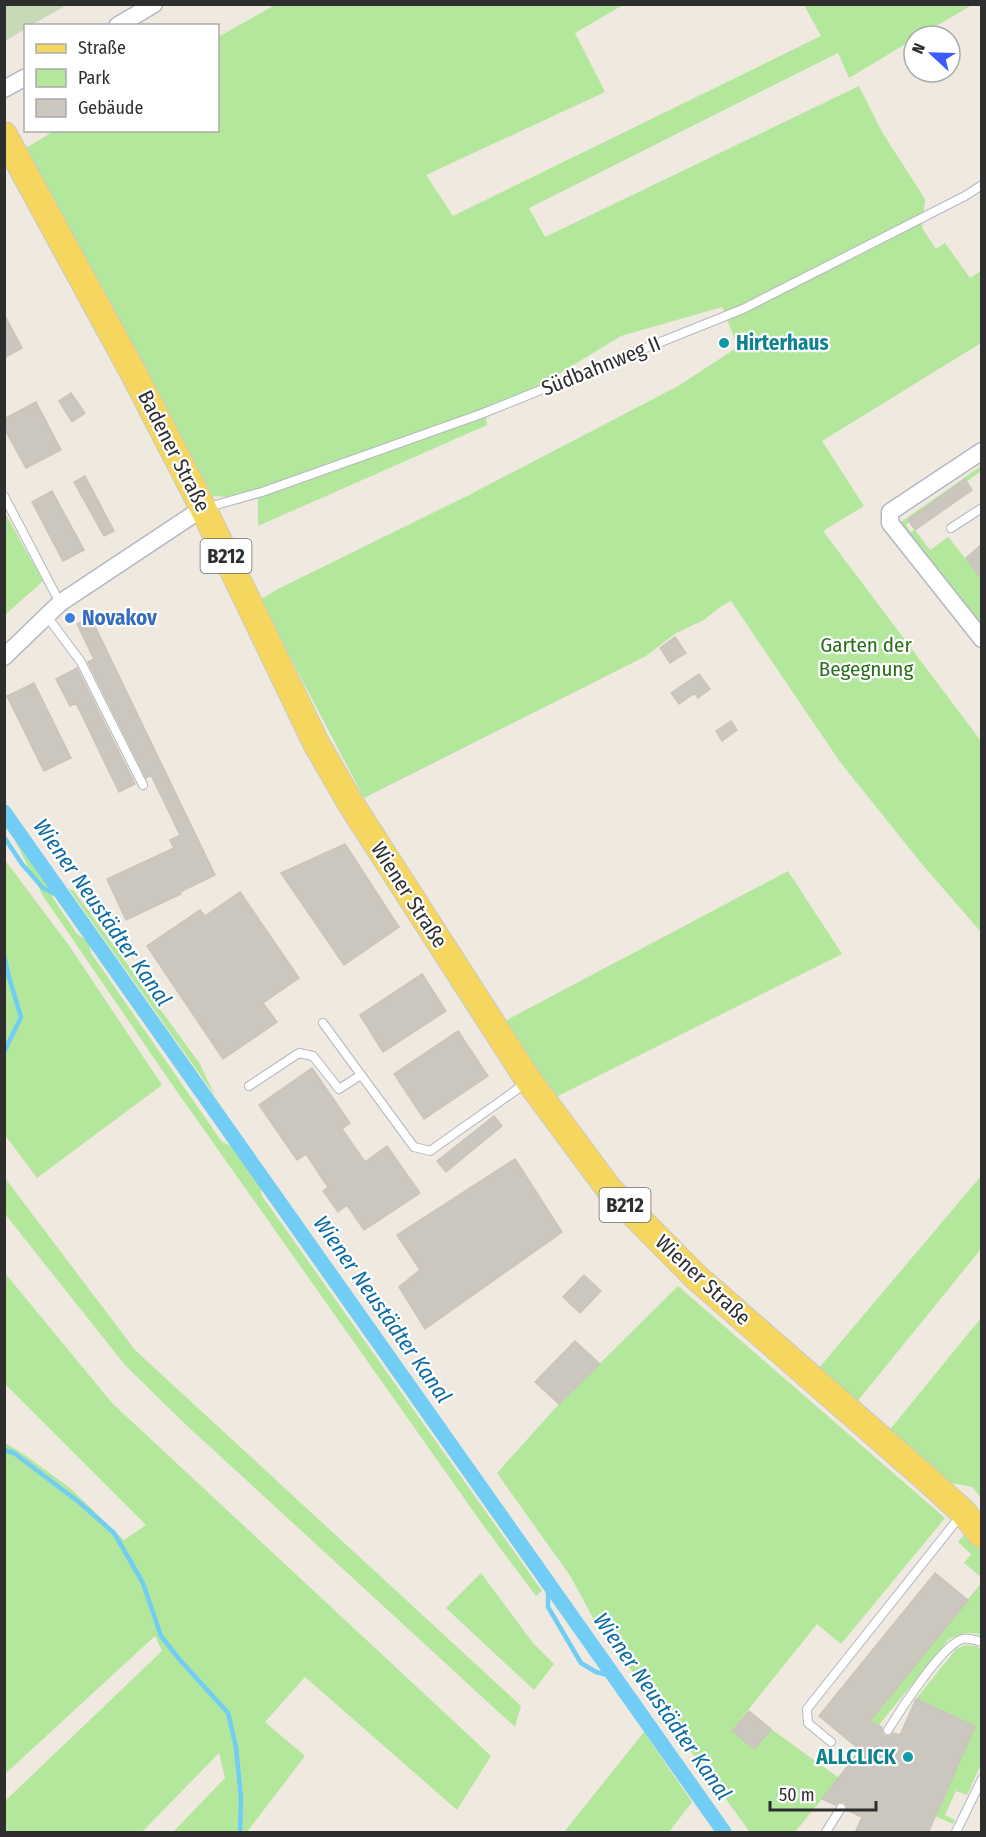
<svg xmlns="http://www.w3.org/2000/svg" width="986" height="1837" font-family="'Fira Sans Condensed',sans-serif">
<rect width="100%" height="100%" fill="#efe9e0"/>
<path fill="#b3e79c" d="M275 5H623L575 33 605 92 426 175 453 216 821 36 804 5H972L919 36H914V39L849 78 838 53 529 208 545 237 859 86 882 132 925 199 922 228 936 249 945 243 970 278 981 271V343L822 441 864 506 823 531 981 741V932L921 863 840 762 731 601 720 607 704 620 676 633 646 656 364 798 260 600 278 589 469 495 678 386 738 347 722 307 621 336 486 418 487 425 258 526V499L213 496 21 151 54 131 218 130V37Z
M981 466V471L966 482 964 479 908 520 909 522 906 525 911 532 915 530 930 550 948 537 981 578V626L901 522Z
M5 513 43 581 5 615H4Z
M7 825 49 881 53 898 77 934 89 942 91 953 222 1142 238 1149 259 1178 262 1196 542 1591 536 1596 483 1525 171 1083 43 896Z
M5 860 70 947 162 1085 37 1178 5 1135Z
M788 871 842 954 550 1100 503 1022Z
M68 888 74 891 200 1064 215 1096Z
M981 1176V1249L856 1403 818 1369Z
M5 1178 135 1350 521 1706 515 1727 183 1422 125 1365 5 1214Z
M5 1273 112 1403 491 1756 457 1810 305 1677 265 1722 305 1756 247 1832H173L225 1778 219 1753 142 1832H5V1801L162 1651 155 1636 5 1774V1443L22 1453 70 1488 124 1540 146 1525 5 1384Z
M678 1286 945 1518 841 1644 817 1624 732 1730 754 1749 771 1729 839 1778 795 1832H750L593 1618 571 1577 497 1473 559 1404Z
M981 1318V1498L972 1487 942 1481 887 1433Z
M964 1535 971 1537 982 1548 981 1577 964 1563 971 1554 958 1542Z
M481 1573 533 1643 554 1664 534 1690 446 1608Z
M981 1583V1635C970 1630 960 1634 949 1639L878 1726 852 1743Z
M966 1645 977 1646 981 1649V1764L967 1795 956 1791 945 1815 955 1820 953 1824 935 1816 975 1726 916 1699 956 1649Z
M644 1732 692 1802 669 1832H564Z"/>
<path fill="#c7dab7" d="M5 4H67V5L31 25 26 26 25 29 5 41Z"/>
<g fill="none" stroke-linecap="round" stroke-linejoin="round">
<path stroke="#71cdf3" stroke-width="4.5" d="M4 837 22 864 43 888 67 900
M4 955 8 974 21 1017 4 1052
M4 1450 14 1453 80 1503 114 1533 143 1583 161 1636 180 1660 228 1713 236 1747 241 1798 240 1832
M548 1583V1607L581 1663 596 1672 615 1677"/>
<path stroke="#71cdf3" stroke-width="15" d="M4 812 724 1832"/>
</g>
<path fill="#cbc7be" stroke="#cbc5b9" stroke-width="1.5" d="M4 314 22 348 4 358Z
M71 393 85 413 72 422 59 401Z
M36 402 61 450 26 468 4 428V419Z
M85 476 114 531 104 536 74 482Z
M965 479 972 490 915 530 908 520Z
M52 491 84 550 63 561 32 502Z
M981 545V578L966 558Z
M91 618 215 875 180 892 181 894 126 920 107 879 174 848 170 840 180 835 151 775 146 778 88 662 94 659 77 624Z
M675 637 686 653 670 663 660 648Z
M77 668 135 784 119 792 76 703 70 706 56 679Z
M699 674 710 689 698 698 695 693 679 704 671 693Z
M34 683 71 758 44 771 7 696Z
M731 721 737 730 722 741 716 731Z
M345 844 399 927 344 965 281 873Z
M240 892 299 978 263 1003 277 1022 223 1059 147 946 200 910 205 916Z
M422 974 446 1011 383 1052 360 1015Z
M458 1031 488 1076 424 1119 394 1074Z
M312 1068 350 1123 342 1129 365 1162 387 1146 420 1193 364 1230 347 1205 338 1212 323 1191 328 1187 306 1154 297 1160 259 1105Z
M494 1116 502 1126 446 1172 437 1161Z
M515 1159 562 1232 425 1329 399 1287 420 1270 397 1235Z
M584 1275 601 1291 580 1313 563 1297Z
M575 1341 600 1364 559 1404 535 1382Z
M935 1573 968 1600 869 1722 882 1727V1732L885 1736H890L894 1733 900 1735 916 1699 975 1726 928 1833H855L862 1817 847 1810V1806L844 1802H839L835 1805 822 1799 860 1750 819 1716Z
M749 1711 771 1729 754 1749 732 1731Z"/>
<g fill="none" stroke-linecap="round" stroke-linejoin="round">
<g stroke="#b4b6c1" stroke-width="10">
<path id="service" d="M4 496 60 603
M205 508 262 492 481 414 743 309 965 196 982 185
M951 528 982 508
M46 615 81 662 143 785
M323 1023 414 1147 430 1151 526 1083
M249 1086 299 1053 313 1056 339 1089 361 1075
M888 1730C899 1712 944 1642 963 1639 969 1638 976 1640 982 1642
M831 1742 808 1723 807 1709 961 1515
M826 1832 841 1808
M956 1832 982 1779"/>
</g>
<g stroke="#b4b6c1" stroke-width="19">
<path id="minor" d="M117 26 154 4
M4 89 26 77
M982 451 890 512V523L982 639
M4 657 60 603 203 508"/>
</g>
<g stroke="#c9c9c9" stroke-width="28">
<path id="primary" d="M4 135 135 376 203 508 316 743 351 804 529 1081 609 1189 696 1277 927 1479 963 1512 982 1535"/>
</g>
<use href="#service" stroke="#fff" stroke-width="8"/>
<use href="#minor" stroke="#fff" stroke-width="16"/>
<use href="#primary" stroke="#f5d75f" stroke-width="26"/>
</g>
<g fill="#0f9aa8" stroke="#fff" stroke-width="2">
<circle cx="724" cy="343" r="6"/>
<circle cx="908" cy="1757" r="6"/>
</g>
<circle fill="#3f7fe0" stroke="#fff" stroke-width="2" cx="70" cy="618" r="6"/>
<g text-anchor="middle" stroke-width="4.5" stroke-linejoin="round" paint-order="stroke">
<g fill="#fff" stroke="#6d6d6d" stroke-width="1.5">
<rect x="200.5" y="539" width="51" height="34" rx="4.5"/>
<rect x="599.5" y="1188" width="51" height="34" rx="4.5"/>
</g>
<g font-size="20" font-weight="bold" fill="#2e2e2e">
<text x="226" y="563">B212</text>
<text x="625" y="1212">B212</text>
</g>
<g font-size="21" font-weight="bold" fill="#0d838f" stroke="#fff" text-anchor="start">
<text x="736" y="350">Hirterhaus</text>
<text x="896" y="1764" text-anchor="end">ALLCLICK</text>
</g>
<g font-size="21" fill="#2e2e2e" stroke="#fff">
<text transform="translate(601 366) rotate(-22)" y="7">Südbahnweg II</text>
<text transform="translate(174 451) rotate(63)" y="7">Badener Straße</text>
<text transform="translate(409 895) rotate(57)" y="7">Wiener Straße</text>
<text transform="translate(703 1280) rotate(43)" y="7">Wiener Straße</text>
</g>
<g font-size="21" font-weight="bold" fill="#366cbe" stroke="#fff" text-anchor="start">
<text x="82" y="625">Novakov</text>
</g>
<g font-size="21" fill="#287019" stroke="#fff">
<text x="866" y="652">Garten der<tspan x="866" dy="24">Begegnung</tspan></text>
</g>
<g font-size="22" font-style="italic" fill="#096ba6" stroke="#fff">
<text transform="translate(103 912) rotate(55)" y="8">Wiener Neustädter Kanal</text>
<text transform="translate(383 1309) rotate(55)" y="8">Wiener Neustädter Kanal</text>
<text transform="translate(663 1706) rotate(55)" y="8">Wiener Neustädter Kanal</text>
</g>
</g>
<rect width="986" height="1837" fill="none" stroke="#2e2e2e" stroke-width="12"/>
<rect x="24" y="24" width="195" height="108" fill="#ffffff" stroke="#ababab" stroke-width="1.5"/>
<rect x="36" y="44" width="30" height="9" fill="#f5d75f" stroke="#ababab" stroke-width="1.5"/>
<text x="78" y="54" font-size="18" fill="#2e2e2e">Straße</text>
<rect x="36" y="69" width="30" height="18" fill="#b3e79c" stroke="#ababab" stroke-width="1.5"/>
<text x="78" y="84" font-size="18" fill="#2e2e2e">Park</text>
<rect x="36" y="99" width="30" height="18" fill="#cbc7be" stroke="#ababab" stroke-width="1.5"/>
<text x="78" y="114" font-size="18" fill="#2e2e2e">Gebäude</text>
<g transform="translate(932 54) rotate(292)"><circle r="28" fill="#ffffff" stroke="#ababab" stroke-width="1.5"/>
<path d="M0-4.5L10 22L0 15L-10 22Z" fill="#3d5cff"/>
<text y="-9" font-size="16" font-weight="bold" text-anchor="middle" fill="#2e2e2e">N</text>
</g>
<path d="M770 1801v9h106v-9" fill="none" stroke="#2e2e2e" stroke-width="3"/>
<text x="779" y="1801" font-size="18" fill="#2e2e2e" stroke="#ffffff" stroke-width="4.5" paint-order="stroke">50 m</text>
</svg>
